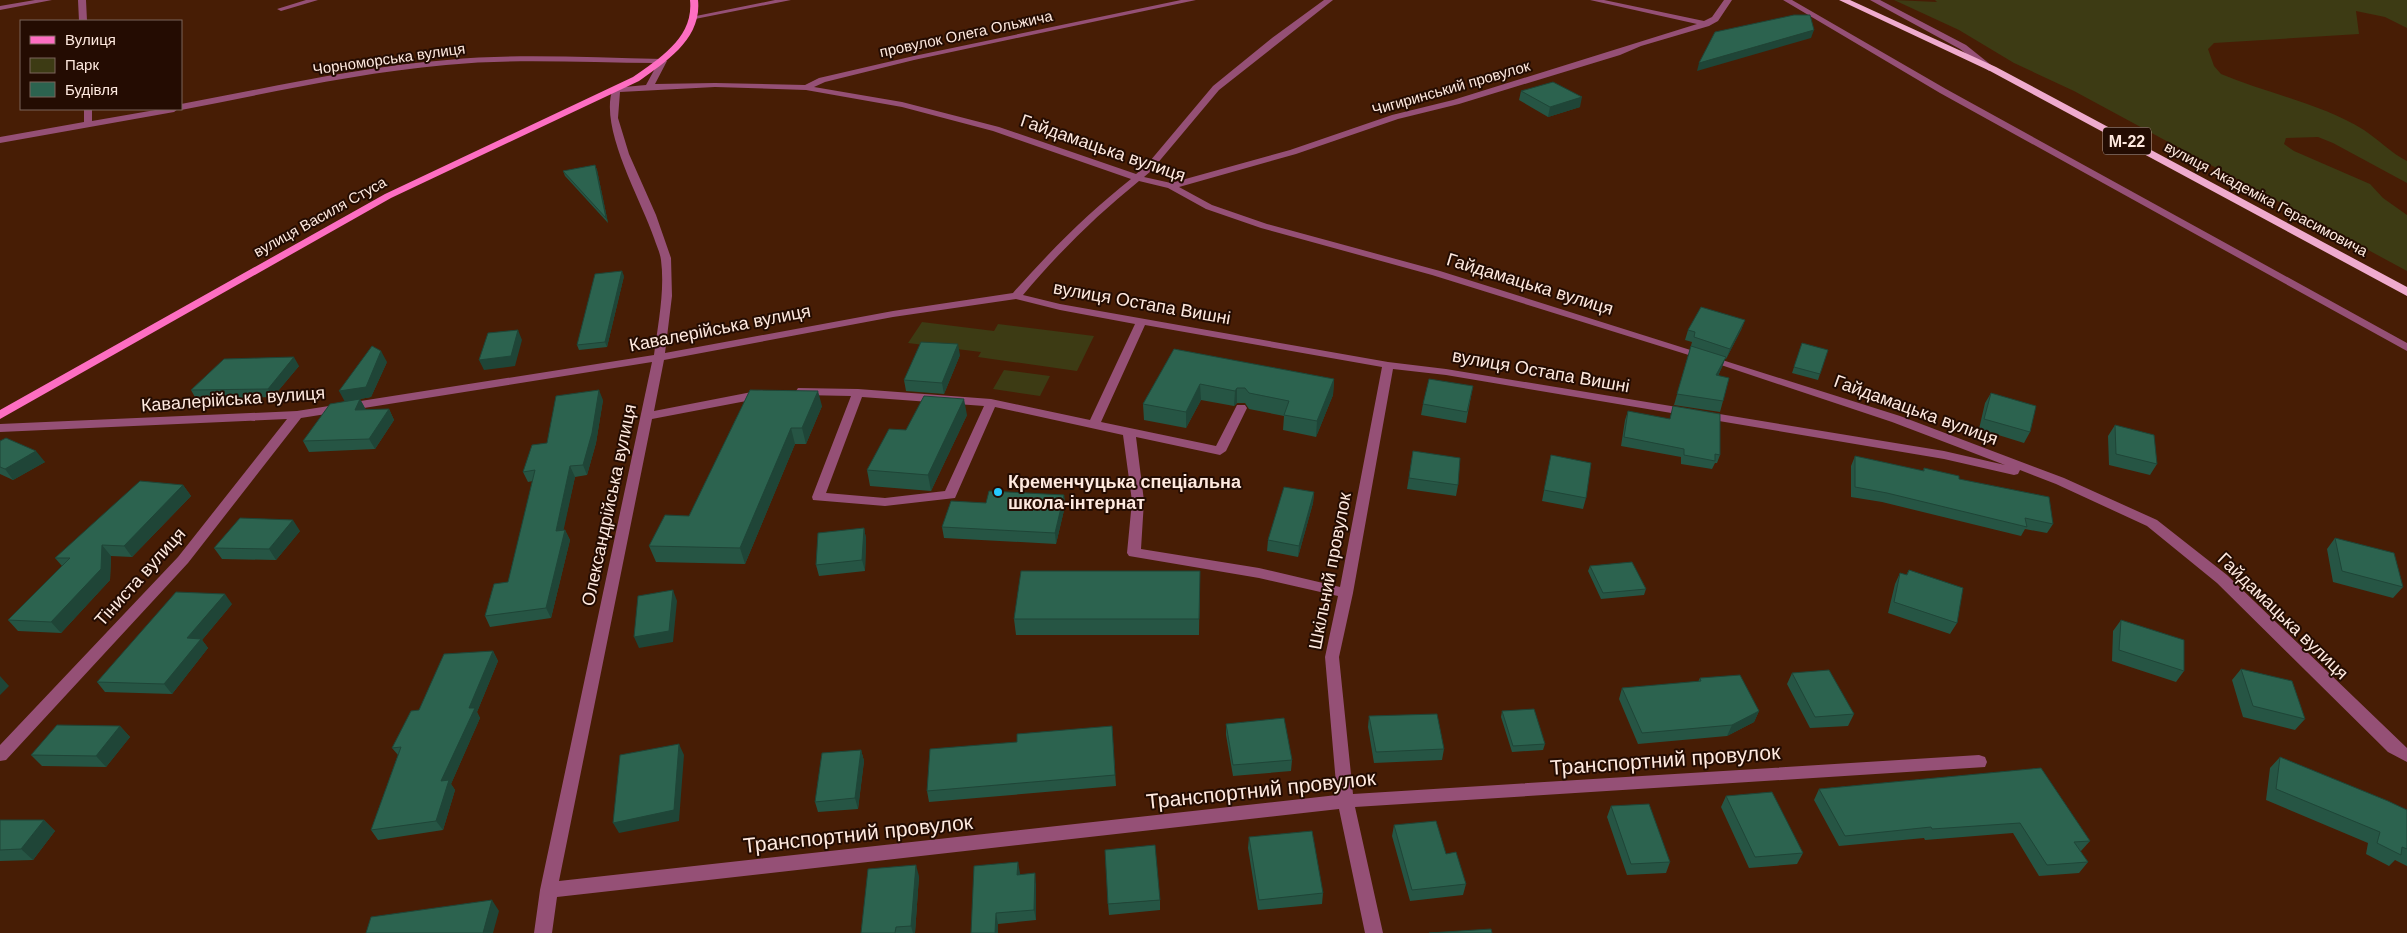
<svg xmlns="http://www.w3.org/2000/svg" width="2407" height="933" font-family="Helvetica,sans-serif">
<rect width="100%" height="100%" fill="#471d05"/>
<path fill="#3d3b14" d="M1894 0 1937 2 1935 0H2407V28L2385 17 2356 11 2359 34 2214 43 2208 49 2214 66 2221 74C2266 93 2322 104 2364 130 2379 140 2391 153 2407 161V183L2333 143 2318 137 2286 138 2284 144 2294 151 2370 184 2383 198 2407 215V271L2074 91 2014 63 1959 30Z
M922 322 994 331 998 324 1094 336 1077 371 978 357 981 352 908 343Z
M1004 370 1050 376 1040 396 993 389Z"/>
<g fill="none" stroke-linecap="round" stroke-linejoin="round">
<path fill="#955076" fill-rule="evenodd" d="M35 0H52L0 10V6Z
M78 0H86L87 21H79Z
M306 0H318L281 11 277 9Z
M775 0H791L695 19 691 17Z
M1181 0H1196L914 60 825 82 814 87 902 102 999 127 1136 174 1145 167 1213 86 1272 38 1324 0H1333L1219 90 1151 171 1144 177 1171 183 1290 150 1392 115 1453 100 1697 24 1590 0H1604L1704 21 1712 17 1724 0H1732L1718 21 1709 26 1641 46 1620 55 1459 104 1398 119 1296 154 1179 187 1212 205 1267 224 1440 271 1900 416 2064 478 2157 520 2227 575 2407 748V762L2388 752 2217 583 2147 526 2056 484 2020 470 2018 474 2014 475 1944 459 1446 375 1393 369 1353 593 1339 657 1353 794 1979 755 1985 757 1987 762 1985 767 1355 807 1383 933H1365L1339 809 557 897 552 933H534L540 890 652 362 301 418 188 563 6 760 0 761V745L178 557 287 419 0 432V424L297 411 654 355C658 324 665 291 661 260 660 252 656 245 654 238 641 199 598 127 613 88L646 85 658 63C587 63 516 58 446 65 357 73 269 93 181 110L178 109 174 112 0 143V137L84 122V109H92V121L161 109H181V104C269 88 357 67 447 60 519 53 591 58 663 59L667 61 655 84 715 83 805 85 819 78 914 56ZM715 87 806 90 902 107 993 131 1131 179C1088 213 1049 252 1013 293L893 311 665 353 672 296 671 258 656 215 629 154 618 118 620 92ZM1139 181 1168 188 1206 209 1261 228 1432 275 1724 366 1892 422 2005 465 1944 451 1446 369 1388 362 1060 304 1023 295C1058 253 1097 215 1139 181ZM1016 299 1060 310 1135 324 1090 420 991 399 858 389 798 388 796 391 798 394 802 395 851 396 812 497 813 500 885 506 955 498 995 407 1123 435 1132 501 1127 553 1129 556 1259 578 1338 596 1325 657 1337 795 559 881 652 419 762 398 768 394 762 390 654 411 664 360 893 317ZM1145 325 1382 367 1340 587 1259 568 1141 549 1144 501 1136 437 1220 455 1226 451 1247 408 1245 405H1237L1216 446 1101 422ZM862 397 984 406 945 491 885 498 826 493Z
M1783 0H1792L1946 89 2407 343V351L1940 93Z
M1870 0H1880L1966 45 1996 69 1989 71 1960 49Z"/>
<path fill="#fd6ec2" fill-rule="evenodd" d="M690 0H698C702 38 667 61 639 81L391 198 0 419V410L385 194 633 77C660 58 694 37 690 0Z"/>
<path fill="#efabce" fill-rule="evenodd" d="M1839 0H1850L1996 67 2407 287V296L1990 71Z"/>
</g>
<path fill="#265544" d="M1521 91 1580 107 1548 117 1519 100Z
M595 165 597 170 608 223 565 176 563 171Z
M624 276 607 347 579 350 577 345Z
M1745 320 1741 330 1726 359H1725L1722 367 1718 376 1723 401 1720 412 1674 405 1692 342 1685 340 1688 330Z
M1802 343 1820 374 1818 380 1792 373Z
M1174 349 1334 379 1333 395 1316 437 1283 430 1284 416 1249 409 1245 403H1237L1234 406 1201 400 1186 428 1144 420 1143 404Z
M960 355 944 394 906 391 904 380Z
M387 362 371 397 360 399 366 410 389 409 394 420 375 449 309 452 303 441Z
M299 366 273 397 196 399 191 390Z
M1473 386 1466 423 1421 415 1423 404Z
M750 390 822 406 806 444H795L745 564 656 562 649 546 689 516Z
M1991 393 2030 432 2024 443 1979 429 1985 403Z
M603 400 596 443 587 475 575 477 563 530H565L570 540 551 618 490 627 485 616 508 582 533 481 528 482 523 472 547 443Z
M1628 411 1720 455 1717 463H1715L1712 469 1681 464V457L1621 446 1625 420Z
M967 415 931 491 870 486 867 470 906 430Z
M2115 425 2157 464 2150 475 2109 465 2108 436Z
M0 441 45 462 13 480 0 474Z
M1413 451 1458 485 1456 496 1407 489Z
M1551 455 1586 498 1583 509 1542 501Z
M1855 456 1923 471 1924 468 1959 479 2053 524 2047 533 2025 529 2021 536 1882 502 1851 497V466Z
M183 485 191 496 132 557 111 556 110 580 61 633 18 631 8 620 62 566 55 558Z
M1314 492 1313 503 1298 557 1267 551 1268 540Z
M1064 495 1065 506 1056 544 944 538 942 527 986 503Z
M864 528 866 539 865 571 819 576 816 565Z
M300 531 276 560 222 559 214 548Z
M2335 538 2403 587 2393 598 2333 582 2327 549Z
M1590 566 1646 589 1644 595 1601 599 1588 571Z
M1909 570 1957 623 1950 634 1888 613 1895 584 1900 573 1906 575Z
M1200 571 1199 635H1016L1014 619Z
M232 604 202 640 208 648 172 694 105 692 97 682Z
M2121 620 2184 671 2176 682 2112 661 2113 631Z
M493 651 498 661 477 712 480 718 451 784 455 790 443 830 378 840 371 830 398 755 392 748 419 710Z
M2241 669 2305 719 2295 730 2243 717 2232 680Z
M1792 673 1854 714 1848 726 1810 728 1787 684Z
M1700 678 1759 711 1754 722 1727 736 1638 744 1619 699 1622 688 1698 682Z
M1502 711 1545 744 1543 750 1512 752 1501 717Z
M1369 716 1444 749 1442 760 1374 763 1368 727Z
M1226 724 1292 760 1291 771 1233 776 1226 735Z
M120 726 130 737 106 767 42 766 31 755Z
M1112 726 1116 786 929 802 927 791Z
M861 750 864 761 858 809 818 812 815 802Z
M2280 757 2407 810V866L2395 860 2389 866 2366 854 2368 843 2266 800 2270 768Z
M2041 768 2090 841 2081 851H2080L2088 862 2079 873 2039 876 2013 833 1925 840 1924 838 1839 846 1814 800 1819 789Z
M1726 796 1803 853 1797 864 1749 868 1721 807Z
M1611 806 1670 862 1666 873 1627 875 1607 817Z
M0 820H44L55 831 33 860 0 861Z
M1394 825 1446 854 1466 884 1463 895 1410 901 1392 836Z
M1249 837 1323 893 1322 904 1258 910 1248 848Z
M1020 873V875L1036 884V920L998 924V933H971Z
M919 876 915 933H861Z
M1160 900V910L1109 915 1108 904Z"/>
<path fill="#1f4537" d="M1814 30 1811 38 1697 71 1699 63Z
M1582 97 1580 107 1548 117 1550 107Z
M595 165 597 170 608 223 606 218Z
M622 271 624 276 607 347 605 342Z
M1745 320 1741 330 1726 359 1730 349Z
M518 330 522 340 515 366 484 370 479 360Z
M958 344 960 355 944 394 942 383Z
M381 351 387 362 371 397 360 399 366 410 361 421 345 402 339 391Z
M294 357 299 366 273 397 268 389Z
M1726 357 1722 367 1713 386 1716 375Z
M1334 379 1333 395 1316 437 1317 421Z
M1200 384 1201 400 1186 428V412Z
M1237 388V403L1234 406 1235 391Z
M599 390 603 400 596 443 587 475 583 465Z
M818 391 822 406 806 444 802 428Z
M964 399 967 415 931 491 928 475Z
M389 409 394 420 375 449 369 439Z
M791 428 795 444 745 564 740 548Z
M36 451 45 462 13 480 5 469Z
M570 466 575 477 561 542 556 531Z
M183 485 191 496 132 557 124 546Z
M1314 492 1313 503 1298 557 1299 546Z
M1064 495 1065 506 1056 544 1055 533Z
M293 520 300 531 276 560 269 549Z
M864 528 866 539 865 571 862 560Z
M565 530 570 540 551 618 546 608Z
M102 545 111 556 110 580 61 633 51 622Z
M673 590 677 601 673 642 639 648 634 637Z
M225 594 232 604 202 640 208 648 172 694 164 684 187 638Z
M493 651 498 661 477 712 480 718 451 784 455 790 443 830 436 821 441 781 469 708Z
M0 676 9 686 0 695Z
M1759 711 1754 722 1727 736 1732 725Z
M120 726 130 737 106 767 96 756Z
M679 744 684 755 679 821 619 833 613 823Z
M861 750 864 761 858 809 855 798Z
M44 820 55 831 33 860 21 849Z
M1018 862 1020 873 1019 886 1017 875Z
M916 865 919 876 915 933H913L911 926Z
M1035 873 1036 884V920L1034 910Z
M492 900 499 911 493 933H483Z
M996 913 998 924V933H995Z"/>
<path fill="#2c634f" stroke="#1f4537" d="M1794 15H1810L1814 30 1699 63 1715 32Z
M1553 82 1582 97 1550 107 1521 91Z
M595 165 606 218 563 171Z
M622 271 605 342 577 345 595 274Z
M1701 307 1745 320 1730 349 1694 337 1695 332 1688 330Z
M518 330 511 356 479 360 488 333Z
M921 342 958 344 942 383 904 380Z
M1802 343 1828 350 1820 374 1794 367Z
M372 346 381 351 366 387 339 391Z
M1691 346 1726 357 1716 375 1729 378 1723 401 1677 394Z
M1174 349 1334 379 1317 421 1284 415 1289 401 1249 393 1245 388H1237L1235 391 1200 384 1186 412 1143 404Z
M294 357 268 389 191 390 224 359Z
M1429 379 1473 386 1467 412 1423 404Z
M599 390 592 433 583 465 570 466 556 531 565 530 546 608 485 616 494 584 508 582 535 470 523 472 532 445 547 443 556 396Z
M750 390 818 391 802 428H791L740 548 649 546 665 515 689 516Z
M1991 393 2036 406 2030 432 1984 419Z
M924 396 964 399 928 475 867 470 889 429 906 430Z
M360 399 355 410 389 409 369 439 303 441 330 404Z
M1673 406 1720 414V455L1715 454V461L1684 455V449L1624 437 1628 411 1670 419Z
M2115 425 2154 435 2157 464 2116 454Z
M6 438 36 451 5 469 0 467V441Z
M1413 451 1460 458 1458 485 1409 478Z
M1551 455 1591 463 1586 498 1544 490Z
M1855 456 1924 471V468L1959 476V479L2049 497 2053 524 2025 518 2027 527 1887 493 1855 487Z
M140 481 183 485 124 546 102 545 101 569 51 622 8 620 70 558H55Z
M1284 487 1314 492 1299 546 1268 540Z
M989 491 1064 495 1055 533 942 527 951 501 986 503Z
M240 518 293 520 269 549 214 548Z
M864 528 862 560 816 565 818 533Z
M2335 538 2394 553 2403 587 2342 571Z
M1632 562 1646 589 1603 593 1590 566Z
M1909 570 1963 588 1957 623 1894 602 1900 573 1907 575Z
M1021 571H1200L1199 619H1014Z
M673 590 669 631 634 637 638 596Z
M176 592 225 594 187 638 201 639 164 684 97 682Z
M2121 620 2184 640V671L2119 650Z
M493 651 469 708H475L441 781 449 780 436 821 371 830 401 747 392 748 411 711 419 710 444 654Z
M2241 669 2292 681 2305 719 2253 706Z
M1829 670 1854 714 1815 717 1792 673Z
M1740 675 1759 711 1732 725 1642 733 1622 688 1701 681 1700 678Z
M1534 709 1545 744 1513 746 1502 711Z
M1437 714 1444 749 1376 752 1369 716Z
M1284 718 1292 760 1233 765 1226 724Z
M57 725 120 726 96 756 31 755Z
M1112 726 1115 775 927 791 930 749 1017 742V734Z
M679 744 674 810 613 823 620 755Z
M861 750 855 798 815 802 822 753Z
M2280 757 2388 801 2407 810V849L2402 847 2401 855 2377 843 2380 832 2276 789Z
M2041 768 2090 841 2074 842 2088 862 2047 865 2020 823 1932 829 1931 827 1845 836 1819 789Z
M1772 792 1803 853 1755 857 1726 796Z
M1649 804 1670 862 1631 864 1611 806Z
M0 820H44L21 849 0 850Z
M1436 821 1446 854 1456 852 1466 884 1412 890 1394 825Z
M1312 831 1323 893 1259 900 1249 837Z
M1155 845 1160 900 1108 904 1105 850Z
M1018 862 1017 875 1035 873 1034 910 996 913 995 933H971L974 866Z
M916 865 911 926 896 927 895 933H861L868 869Z
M492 900 483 933H366L371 917Z
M1491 929 1492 933H1429Z"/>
<circle fill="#25c9fe" stroke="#240c02" stroke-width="2" cx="998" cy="492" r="5"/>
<g text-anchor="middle" stroke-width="4" stroke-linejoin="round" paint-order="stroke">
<g font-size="15" fill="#fee9df" stroke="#240c02">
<text transform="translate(966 34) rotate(-12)" y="5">провулок Олега Ольжича</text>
<text transform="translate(389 59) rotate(-8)" y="5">Чорноморська вулиця</text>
<text transform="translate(1451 88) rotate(-16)" y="5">Чигиринський провулок</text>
<text transform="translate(2266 199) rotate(28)" y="5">вулиця Академіка Герасимовича</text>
<text transform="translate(320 217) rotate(-29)" y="5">вулиця Василя Стуса</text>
</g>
<rect fill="#240c02" stroke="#bda79d" stroke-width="1" x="2103" y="127.5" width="48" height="27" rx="4"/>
<g font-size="16" font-weight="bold" fill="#fee9df">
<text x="2127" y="147">М-22</text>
</g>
<g font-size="18" fill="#fee9df" stroke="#240c02">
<text transform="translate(1103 148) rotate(19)" y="6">Гайдамацька вулиця</text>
<text transform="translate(1530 284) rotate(17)" y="6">Гайдамацька вулиця</text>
<text transform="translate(1142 303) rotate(10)" y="6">вулиця Остапа Вишні</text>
<text transform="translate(720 328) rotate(-11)" y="6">Кавалерійська вулиця</text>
<text transform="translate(1541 371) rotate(10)" y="6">вулиця Остапа Вишні</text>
<text transform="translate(233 399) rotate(-4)" y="6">Кавалерійська вулиця</text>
<text transform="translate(1916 410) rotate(20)" y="6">Гайдамацька вулиця</text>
<text transform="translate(609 505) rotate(-78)" y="6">Олександрійська вулиця</text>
<text transform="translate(1330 571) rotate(-79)" y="6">Шкільний провулок</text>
<text transform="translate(140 577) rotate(-48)" y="6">Тіниста вулиця</text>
<text transform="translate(2283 616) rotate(44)" y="6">Гайдамацька вулиця</text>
</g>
<g font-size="18" font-weight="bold" fill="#fee9df" stroke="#240c02" text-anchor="start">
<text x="1008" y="488">Кременчуцька спеціальна<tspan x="1008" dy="21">школа-інтернат</tspan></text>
</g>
<g font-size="21" fill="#fee9df" stroke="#240c02">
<text transform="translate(1665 760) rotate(-4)" y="7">Транспортний провулок</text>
<text transform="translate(1261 790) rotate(-6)" y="7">Транспортний провулок</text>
<text transform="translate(858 834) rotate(-6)" y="7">Транспортний провулок</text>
</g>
</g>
<rect x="20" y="20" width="162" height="90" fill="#240c02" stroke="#7b645a"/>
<rect x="30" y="36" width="25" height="8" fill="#fd6ec2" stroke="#7b645a"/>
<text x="65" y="45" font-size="15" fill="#fee9df">Вулиця</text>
<rect x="30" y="58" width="25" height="15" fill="#3d3b14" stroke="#7b645a"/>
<text x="65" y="70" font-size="15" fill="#fee9df">Парк</text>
<rect x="30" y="82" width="25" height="15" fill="#2c634f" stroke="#7b645a"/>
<text x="65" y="95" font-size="15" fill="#fee9df">Будівля</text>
</svg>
